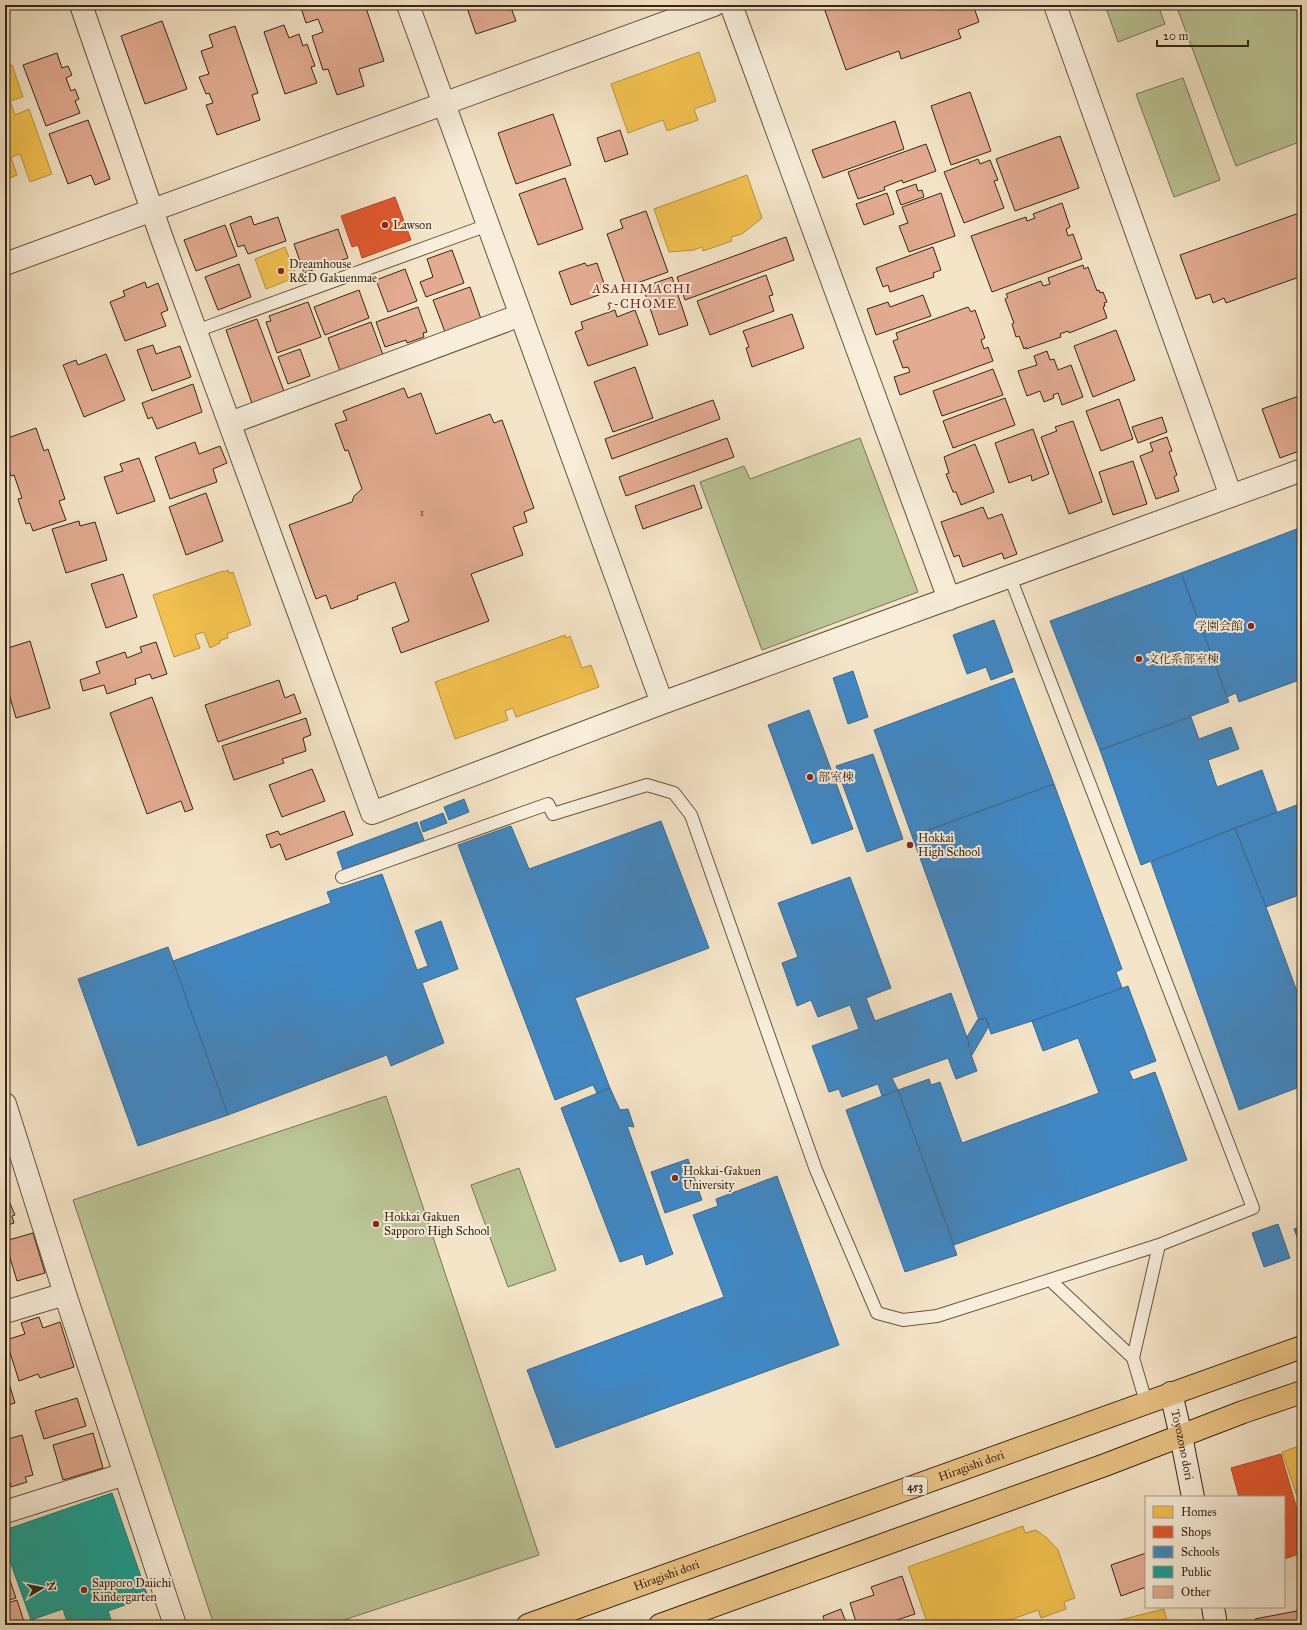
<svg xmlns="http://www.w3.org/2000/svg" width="1307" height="1630" font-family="'IM FELL Great Primer','Noto Serif JP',serif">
<rect width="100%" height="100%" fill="#f5e5c8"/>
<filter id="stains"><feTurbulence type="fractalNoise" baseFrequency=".005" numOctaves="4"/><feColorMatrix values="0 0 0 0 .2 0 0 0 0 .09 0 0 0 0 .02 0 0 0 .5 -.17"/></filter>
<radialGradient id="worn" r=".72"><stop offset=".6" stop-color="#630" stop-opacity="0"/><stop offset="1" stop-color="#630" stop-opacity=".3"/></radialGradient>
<path fill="#bbc596" stroke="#787654" d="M1105 5H1158L1165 24 1118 42Z
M1176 5H1302V141L1236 166Z
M1183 78 1220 180 1174 197 1136 94Z
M860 438 918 592 762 650 700 482 744 466 750 479Z
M386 1096 539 1555 329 1625H214L73 1200Z
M519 1168 556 1270 508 1287 471 1185Z"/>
<path fill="#f2c14e" stroke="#ba923c" d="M5 5 10 13 5 15Z
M699 52 716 101 694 109 698 120 667 131 663 120 628 133 611 84Z
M12 65 23 97 10 101 15 115 29 109 52 174 30 182 20 154 11 157 17 175 5 180V67Z
M747 175 762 218 742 234 731 237 732 241 703 251 702 247 694 250 669 252 654 209Z
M285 247 297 277 266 289 255 259Z
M228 570 229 573 233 572 251 625 227 634 228 638 219 641 220 643 210 648 204 632 195 635 200 648 174 657 153 595 223 571 224 572Z
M565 635 566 638 570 636 582 668 591 665 599 687 516 717 513 708 505 711 508 720 455 739 435 682Z
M1302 1445V1511L1282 1452Z
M1023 1526 1025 1533 1036 1530 1047 1538 1058 1550 1075 1598 1064 1602 1066 1609 1041 1618 1038 1610 996 1625H928L908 1567Z
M1164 1609 1168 1625H1099Z"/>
<path fill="#e4572e" stroke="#b04826" d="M395 197 411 240 362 258 358 245 352 247 341 216Z
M1281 1454 1302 1527V1553L1284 1559V1497H1239L1231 1468Z"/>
<path fill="#3f88c5" stroke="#3c6b90" d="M1302 527V679L1239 702 1236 693 1227 697 1181 573Z
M1181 573 1229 702 1100 750 1050 621Z
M994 620 1013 672 991 680 986 667 967 674 953 635Z
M853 671 868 717 848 724 833 678Z
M1014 678 1054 784 912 836 874 730Z
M809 710 853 829 812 844 768 725Z
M1191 717 1199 739 1231 727 1239 749 1208 760 1217 787 1262 770 1277 812 1141 865 1100 750Z
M873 754 903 839 867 852 836 766Z
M1054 784 1122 969 1116 972 1122 988 1032 1021 991 1034 986 1018 979 1020 912 836Z
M464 799 469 812 449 820 444 807Z
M1302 803V894L1266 907 1235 828Z
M443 813 447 823 423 832 420 822Z
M661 821 709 948 575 998 610 1088 597 1093 593 1085 555 1100 458 845 511 826 529 869Z
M417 822 424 840 343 870 337 852Z
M1235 828 1266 907 1302 1005V1086L1239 1110 1151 862Z
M382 874 417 970 428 966 415 931 441 921 458 969 422 983 444 1043 391 1066 387 1055 228 1115 173 961 331 903 327 892Z
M850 877 891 988 866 998 875 1021 951 993 970 1046H968L977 1071 956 1079 948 1058 892 1078 898 1090 882 1096 878 1084 842 1097 839 1089 829 1092 812 1046 859 1029 850 1005 818 1017 811 1000 797 1006 782 963 798 957 778 903Z
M168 947 228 1115 138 1146 78 979Z
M1128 986 1156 1061 1129 1071 1133 1080 1155 1072 1187 1160 954 1245 898 1090 929 1079 931 1085 940 1082 962 1143 1099 1093 1078 1038 1043 1051 1032 1021Z
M986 1018 989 1026 972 1055 967 1037 978 1019 979 1020Z
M610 1088 620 1110 628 1109 634 1127 627 1126 673 1254 646 1265 643 1254 620 1262 561 1108Z
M898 1090 957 1255 905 1272 846 1110Z
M688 1159 702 1200 665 1213 651 1172Z
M777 1176 839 1345 556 1448 527 1370 724 1297 693 1215 718 1206 716 1199Z
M1278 1224 1290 1258 1264 1267 1252 1233Z
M1302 1226V1250L1294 1229Z"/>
<path fill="#17a398" stroke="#207e70" d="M112 1493 148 1597 108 1611 113 1625H68L63 1609 31 1620 5 1547V1530Z"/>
<path fill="#e3ac92" stroke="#362613" d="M300 5H365L384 61 359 69 364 86 337 95 328 69 323 70 312 36 323 32 318 19 306 23Z
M466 5H510L516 21 476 34Z
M823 5H973L979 22 958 30 961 38 901 59 899 51 846 70Z
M162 21 187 89 145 104 121 36Z
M284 25 289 38 299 34 303 46 307 44 315 66 311 67 317 83 285 94 264 32Z
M235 26 258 93 252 95 260 120 217 135 206 105 213 103 209 93 206 94 199 77 209 74 201 51 213 47 209 35Z
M57 53 62 68 68 66 72 75 66 78 71 91 75 89 79 99 75 101 80 113 46 126 23 65Z
M970 92 991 151 951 165 931 106Z
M553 114 571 165 516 184 498 133Z
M88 120 110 179 95 185 91 175 68 184 49 134Z
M895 121 904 149 823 178 812 150Z
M620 130 628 154 605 162 597 138Z
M1060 136 1079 188 1015 211 996 159Z
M926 144 936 171 903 183 902 180 884 187 885 190 858 199 848 172Z
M978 159 980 164 990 160 998 180 994 181 1004 208 964 223 944 172Z
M565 178 583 229 538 245 519 194Z
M916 184 918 191 922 190 924 197 901 205 896 191Z
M887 193 894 214 864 225 856 204Z
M941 193 955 236 909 252 899 226 908 223 902 207Z
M1062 203 1070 227 1066 229 1068 236 1073 234 1082 259 992 292 971 236 1026 217 1027 221 1035 218 1033 214Z
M646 211 668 272 626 287 607 234 623 228 620 220Z
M1302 212V276L1226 303 1224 298 1213 303 1210 294 1196 299 1180 255Z
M251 216 254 225 278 217 286 241 248 254 244 245 238 247 230 224Z
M225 225 237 256 196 271 184 240Z
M338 229 348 258 304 273 294 244Z
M786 237 794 260 685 300 677 277Z
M933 247 941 270 933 273 934 277 890 292 888 285 883 287 876 268Z
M452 250 464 283 426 297 420 282 433 277 427 259Z
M585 263 587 266 597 263 607 292 571 305 559 272Z
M239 264 251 297 218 310 205 277Z
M1083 265 1084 269 1088 267 1097 291 1099 290 1100 293 1103 292 1107 302 1104 303 1105 306 1103 307 1107 318 1069 333 1068 331 1060 334 1061 337 1026 349V347L1024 349 1019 336 1016 337 1012 324 1014 323 1005 299 1008 297 1006 294 1041 281 1043 286 1050 284 1048 278Z
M405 269 417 301 388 312 376 280Z
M766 275 773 295 769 296 774 311 710 335 697 301Z
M672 277 688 325 659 335 643 287Z
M145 282 147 288 158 283 168 310 161 313 166 326 125 341 110 302 125 296 123 291Z
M470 287 481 319 445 332 433 300Z
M359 290 369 318 325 335 314 307Z
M923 295 931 316 876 335 867 309 888 302 890 307Z
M1302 296V310L1298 298Z
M308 302 321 337 277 353 266 322 271 321 269 316Z
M418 307 427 332 423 333 424 337 407 343 406 340 385 347 376 322Z
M968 307 971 312 975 310 985 338 981 340 984 349 988 347 993 361 900 395 894 377 910 372 908 367 903 368 893 341 898 339 896 333Z
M615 310 617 317 635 310 648 345 588 366 575 332 583 329 581 322Z
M792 314 804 348 752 367 746 348 749 347 743 331Z
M257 319 285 394 253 406 226 330Z
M371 322 383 355 340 371 328 338Z
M1116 330 1135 380 1093 397 1074 346Z
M153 345 156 354 180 346 191 377 152 391 137 350Z
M300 349 310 376 288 384 278 357Z
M1047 351 1050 360 1054 359 1058 370 1071 365 1083 397 1062 405 1058 393 1053 395 1054 398 1044 402 1040 391 1027 396 1018 371 1037 365 1034 356Z
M106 354 125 400 84 417 63 365 76 360 78 365Z
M635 367 653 418 613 432 594 382Z
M993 369 1003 395 942 416 933 391Z
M193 384 202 412 157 429 152 417 148 419 142 403Z
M404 388 408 398 421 393 436 434 490 414 494 423 502 420 534 508 524 512 527 522 513 527 523 555 471 574 489 621 401 653 392 628 409 621 395 582 357 596 358 599 331 609 326 595 316 599 289 525 352 502 354 496 362 489 348 450 345 451 335 424 347 420 343 411Z
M1302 395V450L1280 458 1262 409Z
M1005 398 1015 425 953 448 943 421Z
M1119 399 1133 439 1101 451 1086 411Z
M713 400 720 419 612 459 605 439Z
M1162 417 1167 432 1138 443 1132 427Z
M1073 421 1102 502 1069 514 1041 437 1057 431 1055 427Z
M36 428 44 451 48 449 65 499 59 501 66 520 33 531 30 523 26 524 18 499 22 498 14 475 11 476 5 460V451L7 450 5 439Z
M1033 429 1049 474 1032 481 1031 475 1009 483 995 443Z
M1167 437 1172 451 1169 452 1177 475 1174 477 1179 491 1156 499 1140 456 1153 451 1150 443Z
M727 438 734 457 626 496 619 477Z
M195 442 199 454 220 446 227 463 213 469 217 482 170 499 155 457Z
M975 444 994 492 961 505 956 492H953L946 474 949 473 944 457Z
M139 458 155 501 117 514 104 477 123 471 120 464Z
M1133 461 1147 504 1113 515 1099 472Z
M694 485 702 508 643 529 635 506Z
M206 493 223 541 186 555 169 507Z
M983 507 988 519 1002 514 1017 554 1004 559 1002 553 963 567 959 555 954 557 941 522Z
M79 521 80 526 95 522 107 560 66 573 52 529Z
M123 574 137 617 106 628 91 584Z
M30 641 50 708 16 718 5 680V649Z
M156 642 167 674 152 679 150 674 135 679 136 684 107 694 104 685 83 691 80 680 100 673 96 662 125 652 127 658 142 652 140 647Z
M279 680 285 698 294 694 301 713 218 742 205 705Z
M152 697 193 809 185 812 181 801 147 814 110 713Z
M306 718 311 735 303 738 306 751 282 759 284 763 234 780 222 746Z
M312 769 325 801 282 817 269 785Z
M344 811 353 835 286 860 280 844 271 848 266 835 278 831 280 835Z
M5 1192 15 1215 12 1216 14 1223 5 1226Z
M33 1233 45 1273 17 1281 5 1241Z
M39 1317 43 1328 60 1322 74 1367 40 1378 38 1374 19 1381 6 1340 25 1334 21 1323Z
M5 1370 15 1403 5 1406Z
M77 1398 86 1426 44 1439 35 1411Z
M93 1433 103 1468 63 1480 53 1445Z
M22 1435 33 1475 25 1477 27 1482 11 1487 10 1482 5 1483V1440Z
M1146 1553V1587L1121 1596 1111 1565Z
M5 1566 16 1598 5 1601Z
M902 1576 915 1614 882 1625H857L850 1603 874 1595 871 1587Z
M17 1600 25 1625H5V1604Z
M841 1609 847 1625H819L825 1623 823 1616Z
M1302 1610V1625H1256L1255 1619Z
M920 1622 921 1625H911Z"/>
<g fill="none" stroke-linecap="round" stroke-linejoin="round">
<g stroke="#665640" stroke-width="14">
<path id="lane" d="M196 331 488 225
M342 877 548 804 553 814 647 785 674 793 691 815 816 1170 877 1313 903 1320 937 1316 1159 1245 1253 1208 1010 577
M1050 1280 1133 1358
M1146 1402 1133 1358 1159 1245"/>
</g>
<g stroke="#665640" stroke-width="24">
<path id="street" d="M81 5 161 236 372 813 662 703 1302 470
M408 5 662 703
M731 5 949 599
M1055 5 1231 496
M5 264 714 5
M230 423 521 315
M5 1104 65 1294 175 1625
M5 1312 65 1294
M5 1512 125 1474"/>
</g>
<g stroke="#362613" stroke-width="24">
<g id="secondary">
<path id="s1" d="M1171 1393 1181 1436 1193 1497"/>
<path d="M1213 1607 1216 1625"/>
</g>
</g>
<g stroke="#362613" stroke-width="24">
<g id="highway">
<path id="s2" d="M528 1625 1302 1347"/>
<path d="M660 1625 1105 1465 1243 1412 1302 1392"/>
</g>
</g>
<use href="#lane" stroke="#f8eedb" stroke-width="12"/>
<use href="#street" stroke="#f8eedb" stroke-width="22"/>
<use href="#secondary" stroke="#f8eedb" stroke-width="22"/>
<use href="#highway" stroke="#eac284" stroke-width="22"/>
</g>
<g fill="#8f2418" stroke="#f8eedb" stroke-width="1.5">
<circle cx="385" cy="225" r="4"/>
<circle cx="281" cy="271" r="4"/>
<circle cx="1251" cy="626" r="4"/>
<circle cx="1139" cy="659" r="4"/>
<circle cx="810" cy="777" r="4"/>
<circle cx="910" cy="845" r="4"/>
<circle cx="675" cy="1178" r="4"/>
<circle cx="376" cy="1224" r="4"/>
<circle cx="84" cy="1590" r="4"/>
</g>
<g text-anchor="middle" stroke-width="4" stroke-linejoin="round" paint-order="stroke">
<g font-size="10" fill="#614833">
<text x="422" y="516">1</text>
</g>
<rect fill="#f8eedb" stroke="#70624f" stroke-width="1" x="903" y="1477" width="24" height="18" rx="3"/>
<g font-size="11" font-weight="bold" fill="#362613">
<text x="915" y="1490">453</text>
</g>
<g font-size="12" fill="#362613" stroke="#f8eedb" text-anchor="start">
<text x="393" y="229">Lawson</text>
<text x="289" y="268">Dreamhouse<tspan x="289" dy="14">R&amp;D Gakuenmae</tspan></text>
<text x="1243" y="630" text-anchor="end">学園会館</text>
<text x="1147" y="663">文化系部室棟</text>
<text x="818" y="781">部室棟</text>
<text x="918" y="842">Hokkai<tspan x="918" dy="14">High School</tspan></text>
<text x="683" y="1175">Hokkai-Gakuen<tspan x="683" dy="14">University</tspan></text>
<text x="384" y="1221">Hokkai Gakuen<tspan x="384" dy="14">Sapporo High School</tspan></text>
<text x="92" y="1587">Sapporo Daiichi<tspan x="92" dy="14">Kindergarten</tspan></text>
</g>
<g font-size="12" fill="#362613" stroke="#f8eedb">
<text dy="4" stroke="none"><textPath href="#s1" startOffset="53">Toyozono dori</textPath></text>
<text dy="4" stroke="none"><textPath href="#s2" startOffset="471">Hiragishi dori</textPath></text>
<text dy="4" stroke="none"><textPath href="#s2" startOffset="147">Hiragishi dori</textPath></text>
</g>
<g font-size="13" letter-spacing="1" fill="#7a1f14" stroke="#f8eedb">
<text x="642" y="293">ASAHIMACHI<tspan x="642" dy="15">5-CHOME</tspan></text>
</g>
</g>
<rect width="1307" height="1630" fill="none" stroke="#f5e5c8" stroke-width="20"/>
<rect x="6" y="6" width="1295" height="1618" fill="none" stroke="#362613" stroke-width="2"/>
<rect x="10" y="10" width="1287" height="1610" fill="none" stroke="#362613"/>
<rect x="1145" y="1496" width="140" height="112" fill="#f8eedb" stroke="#aa9e8b"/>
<rect x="1153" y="1506" width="20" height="12" fill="#f2c14e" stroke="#aa9e8b"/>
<text x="1181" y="1516" font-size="12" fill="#362613">Homes</text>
<rect x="1153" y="1526" width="20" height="12" fill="#e4572e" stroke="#aa9e8b"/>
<text x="1181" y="1536" font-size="12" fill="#362613">Shops</text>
<rect x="1153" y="1546" width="20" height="12" fill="#3f88c5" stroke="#aa9e8b"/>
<text x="1181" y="1556" font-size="12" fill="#362613">Schools</text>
<rect x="1153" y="1566" width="20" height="12" fill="#17a398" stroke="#aa9e8b"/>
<text x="1181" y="1576" font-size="12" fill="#362613">Public</text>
<rect x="1153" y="1586" width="20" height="12" fill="#e3ac92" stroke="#aa9e8b"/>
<text x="1181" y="1596" font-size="12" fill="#362613">Other</text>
<g transform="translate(42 1588) rotate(80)" stroke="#f8eedb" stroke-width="3" paint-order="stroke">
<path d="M0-3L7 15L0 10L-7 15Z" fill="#362613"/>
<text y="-6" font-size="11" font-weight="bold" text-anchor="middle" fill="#362613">N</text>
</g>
<path d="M1157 40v6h91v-6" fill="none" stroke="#362613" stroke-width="2"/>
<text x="1163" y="40" font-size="12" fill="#362613" stroke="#f8eedb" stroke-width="3" paint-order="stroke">20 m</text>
<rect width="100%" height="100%" filter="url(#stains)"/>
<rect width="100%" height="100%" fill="url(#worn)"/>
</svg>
